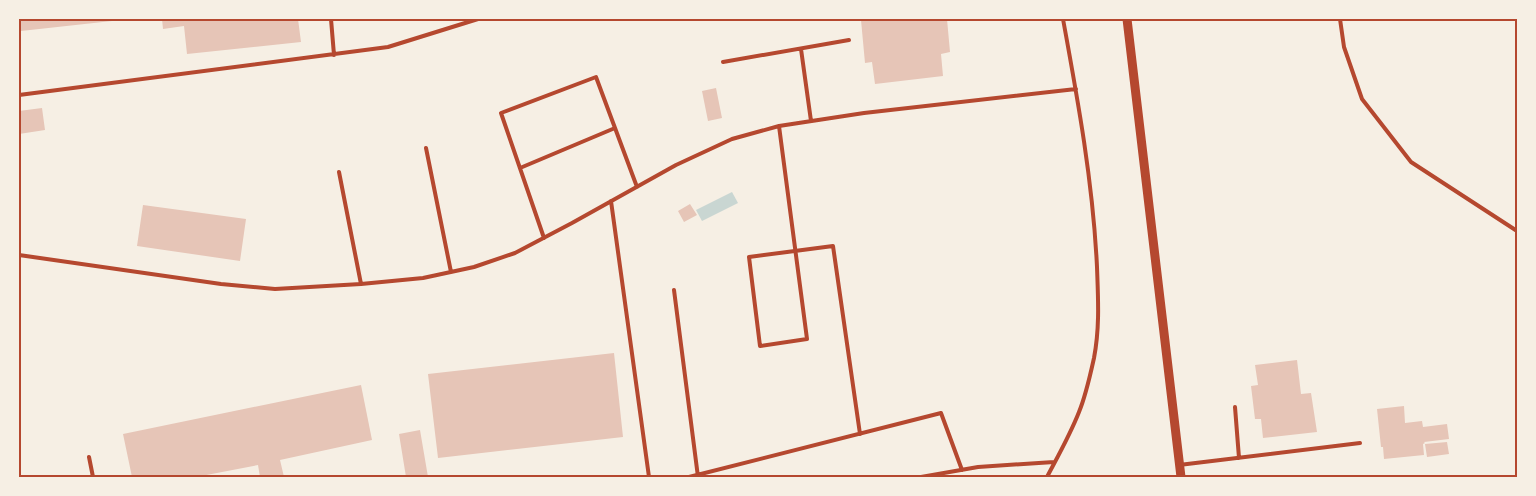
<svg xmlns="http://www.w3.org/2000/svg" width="1536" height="496" font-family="'Noto Sans',sans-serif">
<rect width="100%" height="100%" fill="#f6efe4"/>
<path fill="#c9d6d2" d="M732 192 738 203 702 221 696 210Z"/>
<path fill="#e6c5b7" d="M19 19H121V20L21 31Z
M162 19H298L301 42 187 54 184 26 163 29Z
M868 19H947L950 52 941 54 943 76 875 84 872 62 865 63 861 20Z
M716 88 722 118 708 121 702 91Z
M42 108 45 130 19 134V111Z
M690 204 697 215 684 222 678 211Z
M143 205 246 219 240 261 137 246Z
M614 353 623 437 438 458 428 374Z
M1297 360 1301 394 1311 393 1317 432 1263 438 1261 419H1255L1251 386 1258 385 1255 365Z
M361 385 372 440 280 460 284 477H260L258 465 196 477H132L123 434Z
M1404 406 1405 423 1422 421 1423 427 1447 424 1449 439 1424 442 1425 443 1423 444 1424 455 1384 459 1383 447H1381L1377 409Z
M420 430 428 477H406L399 434Z
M1447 442 1449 454 1427 457 1425 444Z"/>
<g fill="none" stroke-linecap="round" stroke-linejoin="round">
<path stroke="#b5482f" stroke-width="4" d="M331 19 334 55
M1340 19 1344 47 1362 99 1411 162 1517 231
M801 49 811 121
M723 62 849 40
M19 95 388 47 478 19
M779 126 807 339 760 346 749 257 833 246 860 434
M426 148 451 272
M520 168 615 128
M339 172 361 284
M611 201 649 477
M544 238 501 113 596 77 637 187
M19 255 221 284 275 289 361 284 423 278 474 267 515 253 572 223 676 165 732 139 779 126 864 113 1076 89
M674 290 698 477
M1235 407 1239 458
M89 457 93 477
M1179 465 1360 443
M689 477 941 413 962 470
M921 477 978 467 1054 462
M1047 477C1058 456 1070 435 1079 412 1086 395 1090 376 1094 358 1100 327 1098 297 1097 267 1093 183 1078 101 1063 19"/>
<path stroke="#b5482f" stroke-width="9" d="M1127 19 1181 477"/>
</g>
<rect width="1536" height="496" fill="none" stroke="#f6efe4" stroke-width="40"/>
<rect x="20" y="20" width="1496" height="456" fill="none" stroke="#b5482f" stroke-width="2"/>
</svg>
